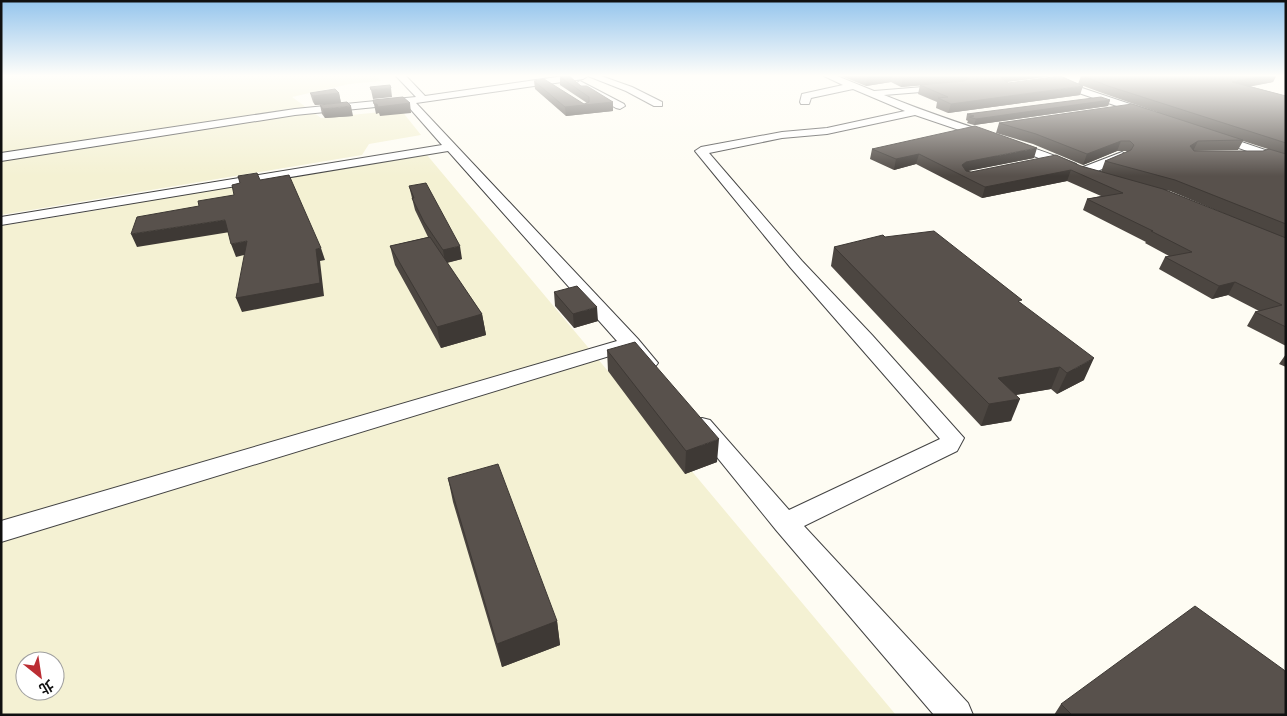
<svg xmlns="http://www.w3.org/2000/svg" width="1287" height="716" font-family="Georgia,'Noto Sans TC',serif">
<rect width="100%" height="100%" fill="#fefcf3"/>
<path fill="#f4f1d3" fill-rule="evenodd" d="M1 76H377L381 81 349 84 292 97 321 118 401 110 421 135 369 144 362 155 1 215Z
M427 155 896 715H1V226L123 206V201L289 173 292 177ZM25 661H55V691H25Z"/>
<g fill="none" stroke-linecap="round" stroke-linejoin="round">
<g stroke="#434343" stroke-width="2">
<path id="minor" d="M396 76H406L425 96 564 76H601L632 87 662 102V106H654L626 91 588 76 583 79 416 103 638 339 658 363 655 367C640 371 635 361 626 351L1 542V521L617 341 448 151 1 225V217L442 145 406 104 295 115 1 161V153L295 109 416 97Z
M824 76H837L874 91 948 85 950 87 945 90 884 95C947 121 1013 139 1076 164L1078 167 1076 170H1068L1024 152 915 115 827 134 782 138 709 153 802 261 872 335 964 438 957 451 804 526 968 703 973 715H934L776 530 691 425 694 420 702 418 710 420 789 510 940 439 790 267 695 151 701 147 782 132 827 128 905 111 853 89 811 98 809 104H801L800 102 802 94 843 85Z
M1047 76H1059L1082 88 1151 111 1152 113 1151 115H1143L1076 92Z
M580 81 624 104 625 106 620 109 616 108 577 86 575 84Z
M1215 133 1286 157V165L1211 138 1209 136Z
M1122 152 1128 156 1126 159 1088 175 1083 176 1077 172 1078 169Z"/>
</g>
<use href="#minor" fill="#fff" fill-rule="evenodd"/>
</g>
<path fill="#4c4641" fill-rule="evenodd" d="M841 76H1046L1045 77 1006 82 1008 83 1080 95 948 113 936 108 937 102 918 94 920 85 901 87 891 82 866 86Z
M1081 76H1276L1273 82 1249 86 1286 96V346L1247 326 1255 312 1259 311 1228 295 1212 299 1159 269 1165 257 1169 256 1145 243 1146 242 1083 210 1087 199 1101 196 1067 181 982 198 916 164 894 170 870 159 872 149 1034 158 967 171 971 172 1081 166 1101 172 1105 161 1127 152 1126 151H1117L1083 165 1033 144 996 133 999 123 1157 112 1105 94 1078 84ZM1243 141 1268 149 1263 151H1194L1238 150ZM1164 190 1170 191 1230 216Z
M560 77 581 86 613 102V111L566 116 535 89 534 81 584 104 587 103 560 85Z
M310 93H339L341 103 315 105 313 102Z
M1110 100 1108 106 974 125 967 123 968 121 966 120 967 114Z
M320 105 353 116 325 118 322 114Z
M409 186 462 259 447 263 482 314 486 335 441 348 395 265 390 246 428 237 415 210Z
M885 237 1021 303 1084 380 1057 394 1051 389 1016 395 1011 421 981 426 831 266 834 247Z
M554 292 598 321 574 328 555 306Z
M607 350 717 462 685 474 608 371Z
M1286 354V367L1279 364Z
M448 478 557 621 560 645 502 667 453 502Z
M1061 704 1286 715H1054Z"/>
<path fill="#3e3935" d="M876 76H892L891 82 866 86 867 77Z
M934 76H968L966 82 901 87 903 78Z
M1004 76H1046L1045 77 1005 82 1001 78Z
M1263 76H1276L1273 82 1228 91 1232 82Z
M1083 86 1080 95 948 113 951 104Z
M391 88 392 97 373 99 371 90Z
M339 93 341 103 315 105 313 96Z
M1110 100 1108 106 974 125 976 119Z
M613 102V111L566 116 565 107Z
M410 103 411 113 380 116 379 113 376 114 374 104Z
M351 106 353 116 325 118 323 109Z
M1121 141 1117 151 1083 165 1087 154Z
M1198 141 1193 151 1190 146Z
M1037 148 1034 158 963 172 962 165 966 162Z
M919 154 916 164 894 170 896 159Z
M1071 170 1067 181 982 198 985 187Z
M225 220 230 232 137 247 131 234Z
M247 241 252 253 236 257 231 244Z
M460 246 462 259 445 263 443 250Z
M321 248 325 260 320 261 324 296 242 312 236 298 316 249Z
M1235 282 1228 295 1212 299 1219 286Z
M597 307 598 321 574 328 573 314Z
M482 314 486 335 441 348 437 327Z
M1094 358 1084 380 1057 394 1067 373Z
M1060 367 1051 389 990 399 998 378Z
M1020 399 1011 421 981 426 989 404Z
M719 439 717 462 685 474 686 451Z
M557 621 560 645 502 667 497 644Z"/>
<path fill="#58514c" stroke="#3e3935" d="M569 76 581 86H587L613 102 565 107 534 81 544 79 584 104 589 102V97L560 77Z
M898 76H934L903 78Z
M970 76H1004L1001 78 1008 83 1060 76 1083 86 951 104 938 98 948 97 920 85 964 81 971 77Z
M1083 76H1263L1232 82 1286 96V143L1108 86Z
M390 85 391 88 371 90 370 87Z
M335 89 339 93 313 96 310 93Z
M403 97 410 103 378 107 377 104H374L373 100Z
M1101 97 1110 100 976 119 969 117 974 116 967 114Z
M347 102 351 106 323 109 320 105Z
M1132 104 1243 140 1198 141 1190 146 1194 151H1263L1269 149 1286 154V224L1175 180 1105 161 1131 150 1134 145 1130 141H1121L1087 154 1036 134 999 123Z
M975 126 1037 148 966 162 962 165 966 171 971 172 1056 155 1081 166 1163 189 1286 238V327L1255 312 1282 305 1235 282 1219 286 1165 257 1192 252 1151 231H1153L1087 199 1123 193 1071 170 985 187 919 154 896 159 872 149Z
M257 173 260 180 289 175 321 248 316 249 320 283 236 298 247 241 231 244 225 220 131 234 137 217 199 206 198 201 234 195 232 185 240 183 238 176Z
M426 183 460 246 443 250 424 222 412 198H414L409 186Z
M934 231 1022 300 1018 301 1094 358 1067 373 1060 367 998 378 1020 399 989 404 834 247 883 235 885 237Z
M430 237 482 314 437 327 390 246Z
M577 286 597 307 573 314 554 292Z
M635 342 719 439 686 451 607 350Z
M498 464 557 621 497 644 448 478Z
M1195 606 1284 670 1286 673V715H1072L1061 704Z"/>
<linearGradient id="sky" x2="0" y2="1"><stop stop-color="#95c5ed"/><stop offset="0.43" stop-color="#fffefa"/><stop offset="1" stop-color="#fffefa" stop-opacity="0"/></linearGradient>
<rect width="1287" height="176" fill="url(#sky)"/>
<rect width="1287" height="716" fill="none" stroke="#101010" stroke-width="5"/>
<g transform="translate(40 676) rotate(150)"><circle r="24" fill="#ffffff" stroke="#9f9f9f"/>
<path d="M0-4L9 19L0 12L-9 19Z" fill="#bb2d33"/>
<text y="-8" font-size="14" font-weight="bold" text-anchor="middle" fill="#101010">北</text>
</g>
</svg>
